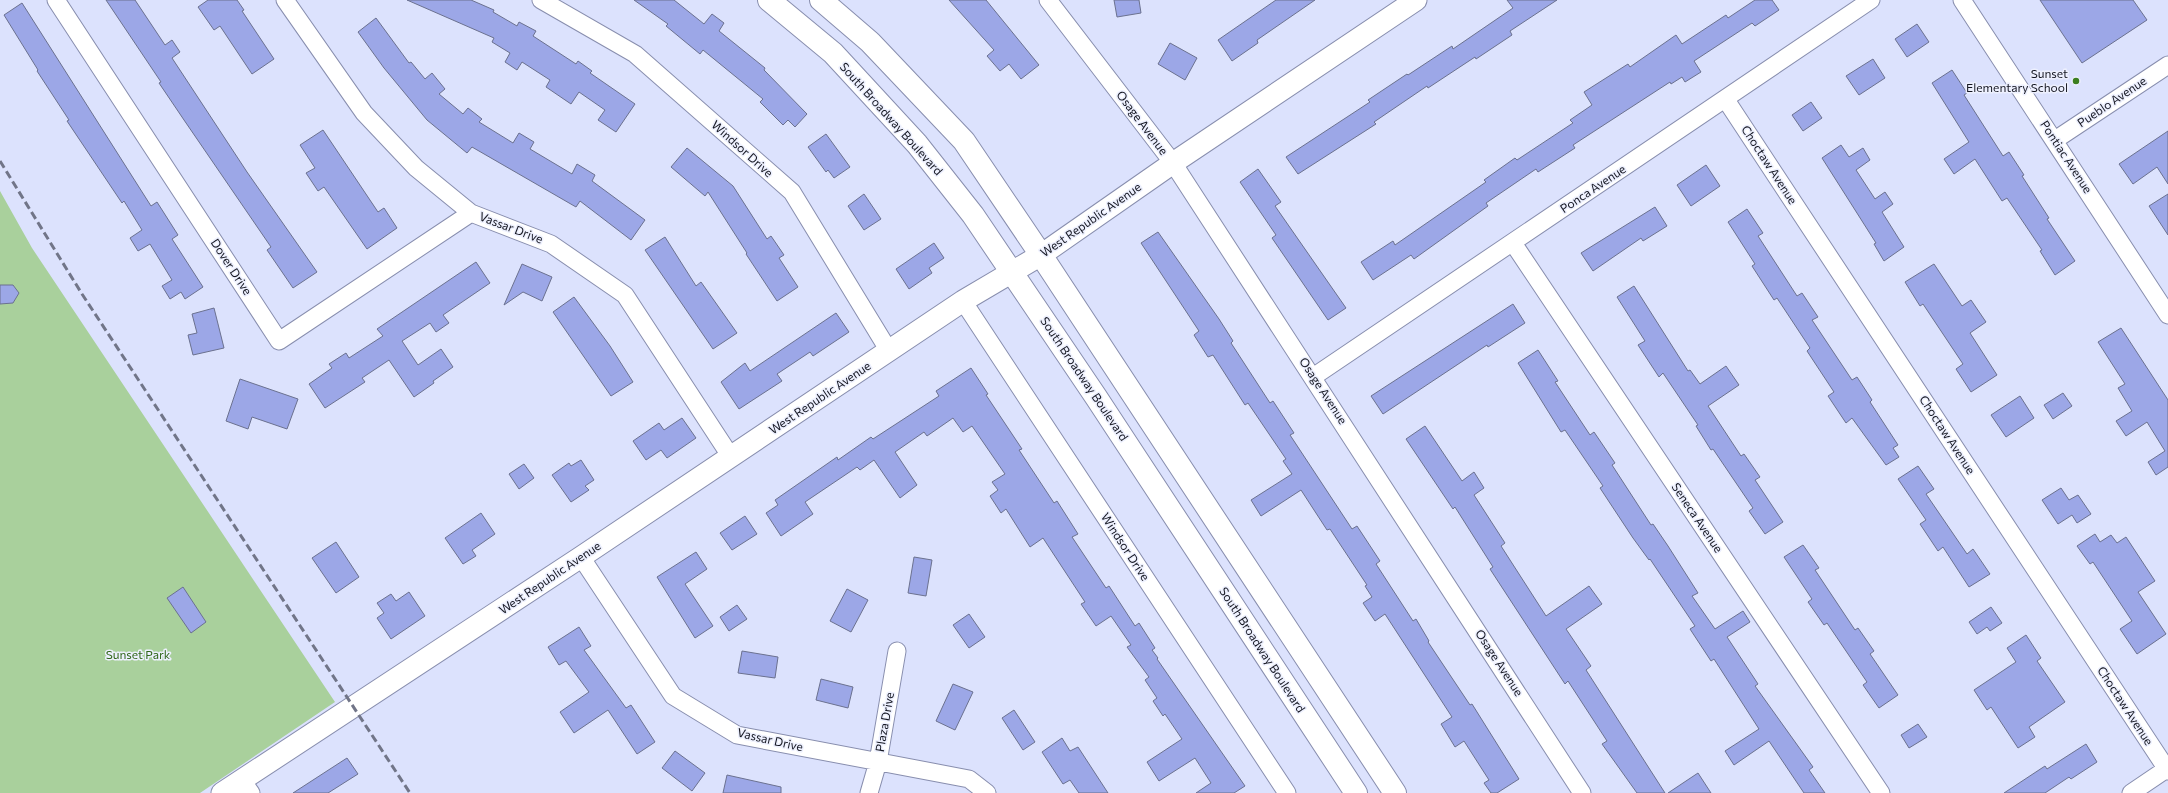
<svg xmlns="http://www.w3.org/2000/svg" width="2168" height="793" font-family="Commissioner,sans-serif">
<rect width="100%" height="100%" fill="#dce2fd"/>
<path fill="#a9d09c" d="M0 191 32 248 335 702 200 793H0Z"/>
<path fill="#9ca7e7" stroke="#6b718f" d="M106 0H135L165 45 172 40 180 52 172 58 247 172 317 272 293 288 267 250 271 247 184 120 159 83 161 82Z
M208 0H237L244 10 242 11 274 59 252 74 220 26 214 30 198 7Z
M407 0H471L494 10 493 12 517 26 519 22 536 31 533 36 576 64 578 61 592 71 590 73 635 104 616 132 598 120 605 110 579 92 571 104 546 87 550 80 522 62 517 70 505 62 510 53 492 42 494 38Z
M634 0H674L704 24 712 14 724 23 719 31 765 68 764 70 807 114 795 127 788 120 783 125 760 102 763 99 703 50 700 54 666 26 668 24Z
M949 0H986L1039 65 1021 79 1009 64 1000 71 987 56 994 50Z
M1114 0H1139L1141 13 1117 17Z
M1276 0H1315L1257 40 1258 43 1232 61 1218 40Z
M1507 0H1557L1510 31 1512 35 1476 59 1475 57 1428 88 1427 86 1374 122 1376 124 1298 174 1286 157 1370 102 1368 100 1407 74 1408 75 1452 46 1453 49 1513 8Z
M1755 0H1772L1779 10 1755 26 1752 23 1694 61 1701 72 1685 82 1682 77 1671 84 1670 82 1573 145 1575 148 1538 172 1536 169 1486 203 1488 206 1414 259 1411 255 1373 280 1361 262 1393 241 1395 245 1486 182 1484 180 1515 158 1517 160 1573 123 1570 120 1592 105 1584 92 1628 64 1630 67 1676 35 1682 44 1726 15 1728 18Z
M2040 0H2133L2147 20 2082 63Z
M22 3 151 206 157 202 178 235 172 239 203 287 185 299 181 292 170 299 162 286 172 280 150 244 138 251 130 238 142 230 124 201 122 203 67 121 69 120 37 71 38 70 4 15Z
M376 18 409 63 411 62 425 79 432 73 445 89 439 94 463 114 468 108 482 119 479 122 513 143 519 133 534 142 530 149 572 174 577 164 595 175 592 181 645 220 631 240 580 201 576 207 472 147 467 153 427 120 384 68 358 32Z
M1917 24 1929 42 1907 57 1895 39Z
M1170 43 1197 58 1185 80 1158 64Z
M1873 59 1885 78 1859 95 1846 76Z
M1952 70 1967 93 1964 95 2003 156 2009 152 2024 175 2022 176 2049 218 2047 219 2075 261 2055 275 2040 251 2042 250 2007 198 2002 201 1975 159 1954 174 1944 159 1969 142 1932 83Z
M1811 102 1822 118 1803 131 1792 115Z
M323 130 378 212 384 208 397 228 367 249 324 187 318 191 306 173 315 168 300 145Z
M2168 131V184L2157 167 2133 184 2119 164Z
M826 134 850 167 834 178 828 170 826 172 808 147Z
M1841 145 1849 157 1863 148 1870 160 1856 170 1875 199 1885 192 1893 204 1882 212 1904 247 1884 261 1874 244 1876 243 1822 158Z
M687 148 733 186 767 239 771 236 784 255 779 258 798 287 777 301 746 254 747 253 708 192 705 196 671 167Z
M1706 165 1720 186 1691 206 1677 185Z
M1258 169 1281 202 1275 206 1346 308 1328 320 1272 238 1276 235 1240 182Z
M864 194 881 219 864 230 848 206Z
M2168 194V235L2149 206Z
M1655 207 1667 226 1643 241 1641 238 1593 271 1581 253Z
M1747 209 1763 233 1758 236 1797 296 1802 293 1818 317 1812 320 1852 380 1857 377 1872 400 1870 402 1898 445 1893 448 1899 457 1886 465 1852 418 1846 423 1828 396 1834 392 1807 351 1810 348 1777 298 1774 300 1752 266 1755 264 1728 222Z
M1158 232 1219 319 1233 341 1231 343 1270 403 1273 401 1294 433 1290 435 1352 529 1357 526 1380 561 1376 564 1413 621 1416 619 1429 641 1428 642 1470 705 1472 704 1519 779 1497 793H1491L1484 783 1489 780 1464 741 1455 747 1441 724 1452 717 1385 614 1375 621 1363 603 1372 597 1365 586 1367 585 1330 529 1327 530 1301 490 1261 516 1251 500 1292 474 1283 461 1286 459 1248 403 1245 405 1213 355 1208 357 1194 335 1199 331 1141 243Z
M665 237 696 286 701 282 737 333 713 349 645 250Z
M934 243 944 258 929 268 932 273 909 289 896 269Z
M476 262 490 283 443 315 449 323 436 332 430 323 402 341 418 365 441 349 453 367 433 381 434 383 414 397 389 360 362 378 365 382 325 408 309 384 332 368 329 364 346 353 349 358 383 336 377 329Z
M522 264 552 277 542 301 523 292 504 305Z
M1934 264 1962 306 1971 300 1986 322 1970 333 1997 375 1971 392 1956 369 1963 364 1923 304 1920 306 1905 282Z
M0 285H13L19 293 13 303 0 304Z
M1634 286 1688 371 1690 370 1700 384 1726 366 1739 385 1708 406 1741 456 1744 454 1760 477 1755 480 1783 522 1765 534 1749 511 1753 508 1713 449 1711 450 1696 426 1698 425 1663 373 1659 377 1638 345 1645 341 1617 297Z
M574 297 610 346 633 382 611 396 553 312Z
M1513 304 1525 323 1488 347 1487 345 1383 414 1371 396Z
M214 308 224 348 193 355 188 335 197 333 192 314Z
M836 313 849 332 813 356 810 352 777 374 782 381 739 409 721 382 745 363 750 371Z
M2121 328 2168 400V467L2156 475 2148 462 2165 451 2147 422 2126 436 2116 421 2132 411 2118 388 2125 384 2098 342Z
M1538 350 1558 381 1555 382 1590 435 1594 432 1615 463 1612 465 1651 525 1653 524 1668 546 1698 593 1692 596 1715 629 1743 611 1750 622 1727 637 1758 684 1755 686 1813 767 1809 770 1825 793H1804L1769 741 1734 765 1725 751 1759 729 1714 659 1711 661 1690 629 1695 626 1650 559 1649 560 1633 538 1600 488 1603 486 1565 430 1561 432 1518 363Z
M971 368 988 394 986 395 1022 449 1019 450 1054 503 1057 501 1078 534 1072 537 1106 588 1109 586 1135 626 1139 623 1155 648 1152 650 1158 658 1157 659 1245 786 1234 793H1196L1211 783 1195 758 1159 781 1147 762 1182 739 1165 714 1163 716 1153 701 1157 698 1145 680 1149 677 1127 647 1131 645 1111 616 1096 626 1081 604 1085 602 1043 538 1030 547 1006 509 1001 513 990 496 998 490 992 482 1005 474 972 426 963 432 953 418 927 436 924 432 895 452 917 485 900 498 874 460 860 470 857 467 805 502 813 514 781 536 766 513 778 505 775 500 837 457 838 460 871 437 873 439 939 396 936 391Z
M240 379 298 399 287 429 252 417 248 429 226 421Z
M2063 393 2072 406 2053 419 2044 405Z
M2020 396 2034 418 2006 437 1991 415Z
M682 418 696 438 667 458 661 450 646 460 633 441 659 423 664 430Z
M1425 426 1462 481 1474 472 1484 488 1474 495 1505 543 1501 546 1546 616 1589 586 1602 604 1566 629 1591 666 1586 670 1665 793H1637L1602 744 1607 741 1568 681 1565 684 1490 569 1493 567 1455 507 1453 509 1406 439Z
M581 460 594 480 585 486 589 490 571 502 552 475 569 463 571 466Z
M524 464 534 478 519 489 509 474Z
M1918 466 1934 489 1926 494 1967 554 1973 549 1990 574 1969 587 1943 547 1938 551 1920 524 1926 520 1898 479Z
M2061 488 2069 500 2078 495 2091 514 2077 523 2072 515 2058 524 2042 500Z
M481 513 495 534 472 550 476 556 463 564 445 538Z
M745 516 757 534 732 550 720 533Z
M2095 534 2100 542 2111 535 2117 543 2126 537 2155 581 2138 592 2166 634 2137 654 2120 629 2132 621 2093 562 2090 564 2077 546Z
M336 542 359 577 336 593 312 558Z
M1803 545 1819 568 1815 570 1855 630 1858 628 1874 651 1870 654 1898 695 1879 708 1863 685 1867 682 1827 623 1824 625 1808 602 1812 599 1784 557Z
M696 552 707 569 685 584 713 626 695 638 657 577Z
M914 557 932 560 926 596 908 593Z
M183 587 206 622 191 633 167 598Z
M847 589 868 600 851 632 830 621Z
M409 592 425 616 391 639 377 618 384 613 377 603 391 594 396 601Z
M737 605 747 619 729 631 720 617Z
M1991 607 2002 623 1990 631 1987 627 1977 634 1969 622Z
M969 614 985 637 969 648 953 625Z
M579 627 591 646 584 650 626 708 631 705 655 742 637 754 608 710 574 733 560 712 589 692 566 661 559 665 548 647Z
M2026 635 2041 658 2037 661 2065 702 2029 727 2035 737 2018 748 1991 707 1987 710 1974 690 2016 662 2007 648Z
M742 651 778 657 775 678 738 673Z
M821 679 853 687 848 708 816 700Z
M953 684 973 692 955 730 936 721Z
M1014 710 1035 742 1023 750 1002 718Z
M1918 724 1927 737 1909 748 1901 735Z
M1062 738 1070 751 1078 747 1108 793H1079L1070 780 1063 784 1042 752Z
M2086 744 2097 762 2071 779 2069 777 2045 793H2004L2045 766 2047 769Z
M675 751 705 773 692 791 662 768Z
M347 758 358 774 328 793H293Z
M1698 773 1711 793H1668Z
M727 775 781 787V793H723Z"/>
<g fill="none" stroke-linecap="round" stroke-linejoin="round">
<g stroke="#888eae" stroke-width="19">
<path id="minor" d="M56 0 279 341 471 213
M285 0 364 113 416 168 471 213 551 244 625 295 731 457
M541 0 635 54 792 192 889 351
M1048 0 1173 163 1582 793
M1962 0 2168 315
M1726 100 2168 771
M2055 140 2168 65
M1513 243 1881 793
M963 301 1287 793
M1313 377 1871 0
M581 557 673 696 737 735 969 779 987 793
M242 780 251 793
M869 793 878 762 897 651
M2131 793 2168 768"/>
</g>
<g stroke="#888eae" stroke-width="23">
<path id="tertiary" d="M222 793 581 557 963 301 1041 255 1173 163 1416 0"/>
</g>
<g stroke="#888eae" stroke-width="24">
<path id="secondary" d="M769 0 833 53 917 144 973 215 1096 397 1356 793
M821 0 870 42 964 141 1041 255 1395 793"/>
</g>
<use href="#minor" stroke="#fff" stroke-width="17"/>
<use href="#tertiary" stroke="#fff" stroke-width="21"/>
<use href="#secondary" stroke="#fff" stroke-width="22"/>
<path stroke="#717588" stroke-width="3" stroke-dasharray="8 4" stroke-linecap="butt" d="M0 161 82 294 410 793"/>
</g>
<circle fill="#3b7e1f" stroke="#edf0fe" stroke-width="1.5" cx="2076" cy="81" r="4"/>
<g text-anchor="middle" stroke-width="3" stroke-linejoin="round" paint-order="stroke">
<g font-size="12" fill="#141621" stroke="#edf0fe" text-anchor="end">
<text x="2068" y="78">Sunset<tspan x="2068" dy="14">Elementary School</tspan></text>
</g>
<g font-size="12" fill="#141621" stroke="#edf0fe">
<text transform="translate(2112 102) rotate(-34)" y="4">Pueblo Avenue</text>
<text transform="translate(891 119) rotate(48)" y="4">South Broadway Boulevard</text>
<text transform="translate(1142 123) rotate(53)" y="4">Osage Avenue</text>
<text transform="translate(742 149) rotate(42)" y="4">Windsor Drive</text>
<text transform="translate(2066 157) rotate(57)" y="4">Pontiac Avenue</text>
<text transform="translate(1769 165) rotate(57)" y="4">Choctaw Avenue</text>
<text transform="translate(1593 189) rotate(-34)" y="4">Ponca Avenue</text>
<text transform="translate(1091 220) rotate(-35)" y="4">West Republic Avenue</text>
<text transform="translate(511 228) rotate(21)" y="4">Vassar Drive</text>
<text transform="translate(231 267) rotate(57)" y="4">Dover Drive</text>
<text transform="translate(1084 379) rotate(56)" y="4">South Broadway Boulevard</text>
<text transform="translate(1323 391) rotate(57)" y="4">Osage Avenue</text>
<text transform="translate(820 398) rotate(-34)" y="4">West Republic Avenue</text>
<text transform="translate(1947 435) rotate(57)" y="4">Choctaw Avenue</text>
<text transform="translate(1697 518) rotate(56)" y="4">Seneca Avenue</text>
<text transform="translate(1125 547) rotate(57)" y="4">Windsor Drive</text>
<text transform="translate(550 578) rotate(-34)" y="4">West Republic Avenue</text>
<text transform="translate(1262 650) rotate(57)" y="4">South Broadway Boulevard</text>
<text transform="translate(1499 663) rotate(57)" y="4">Osage Avenue</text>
<text transform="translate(2125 706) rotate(57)" y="4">Choctaw Avenue</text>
<text transform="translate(885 722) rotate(-80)" y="4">Plaza Drive</text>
<text transform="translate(770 740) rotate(13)" y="4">Vassar Drive</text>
</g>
<g font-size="12" fill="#2f6618" stroke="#edf0fe">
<text x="138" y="659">Sunset Park</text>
</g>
</g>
</svg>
